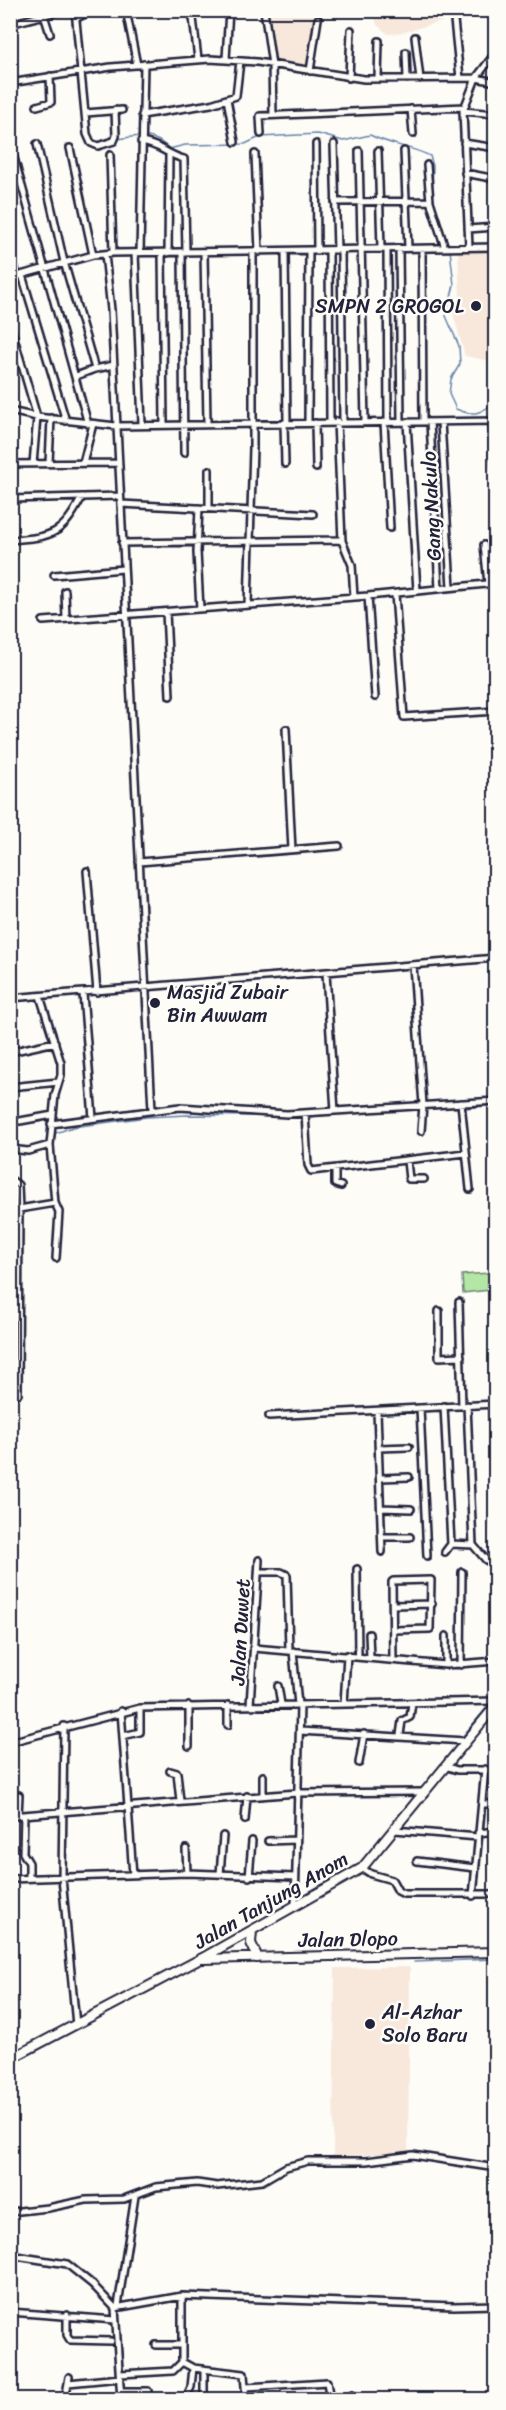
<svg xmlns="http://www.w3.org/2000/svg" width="506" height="2410" font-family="Sriracha,sans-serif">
<rect width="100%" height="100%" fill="#fdfcf7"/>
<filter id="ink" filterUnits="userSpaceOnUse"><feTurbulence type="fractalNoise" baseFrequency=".0167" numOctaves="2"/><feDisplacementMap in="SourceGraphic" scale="12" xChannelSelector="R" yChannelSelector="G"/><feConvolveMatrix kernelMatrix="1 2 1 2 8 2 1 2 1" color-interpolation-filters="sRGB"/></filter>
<g filter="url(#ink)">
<path fill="#f7e8db" d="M268 11H314L308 66 275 61Z
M373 11V10L458 11 447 20 400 33 388 34 377 25Z
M495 250H496L495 362 465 356 453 313 460 299 458 251Z
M410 1967 408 2152 333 2157 335 1968Z"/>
<path fill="#b4e6a6" stroke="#6b8470" stroke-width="1.5" d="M489 1273 494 1285 490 1290 463 1293 462 1275Z"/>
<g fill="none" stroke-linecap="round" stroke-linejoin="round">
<path stroke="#6985a9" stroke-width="1.5" d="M119 139C139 135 154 133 169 149L185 145 245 144 260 137 318 134 343 141 370 135C389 145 410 146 430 156L433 166 432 189
M440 223 449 246
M450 250 454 285 446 316 459 346 460 364 451 379 449 394 456 409C474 417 482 413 496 401
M426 1108 458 1107
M466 1108 496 1105
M308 1117 351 1113
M53 1134 73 1127 147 1117 188 1115 304 1117
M462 1737 489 1705
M414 1962 496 1959
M10 2065 197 1966 207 1963 340 1961"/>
<g stroke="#22223b" stroke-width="10">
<path id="street" d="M75 10 87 134 91 143 98 146 114 141 116 136 115 110
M126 10 137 65
M192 10 198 59
M264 10 272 65 273 115
M44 15 50 34
M77 18 93 10
M10 24 64 10
M415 37 420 79
M406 52 407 79
M226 59 229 10
M310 71 318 19
M349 78 351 30
M460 78 454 20 463 10
M378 79 379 41
M10 83 111 67 210 59 257 62 364 79 476 78 496 82
M227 99 235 142
M37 106 51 102 50 76
M411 109 413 134
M463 111 496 114
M86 113 122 110
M142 115 211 104 236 96 240 61
M261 134 260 116 464 107
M141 142C162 145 165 154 184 159L186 252
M464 143 496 148
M37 144 64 262 95 369 76 376
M316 144 317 251
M334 144 337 250
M70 148 93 255
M359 151 365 422
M378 151 381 248
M404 151 408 248
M13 154 88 424
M255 154 259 252
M110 155 113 253
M427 165 430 201 445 248
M465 173 496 179
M335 202 430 201
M468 229 496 227
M469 247 463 111 476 78 496 52
M399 248 401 422
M387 249 388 423
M422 249 423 422
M10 250 17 276
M329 250 330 421
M341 250 343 421
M204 252 207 423
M285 252 287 423
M135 253 142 424
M140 253 144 64
M162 253 164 423
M168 253 169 154
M182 253 184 453
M105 254 111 310 152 1110
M22 275 66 421
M10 278 93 255 113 253 496 247
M10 324 37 417 33 464
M95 369 114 365
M10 411 37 417 116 426 496 421
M337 421 342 541
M492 421 496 475
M384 422 390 528
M407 422 417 591
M430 422 439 589
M441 422 451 587
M284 423 285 464
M308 423 309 251
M315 423 316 468
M49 463 51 418
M83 463 93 424
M10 464 118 463
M10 499 120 496
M121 504 313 514
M199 508 197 552 200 609
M209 508V470
M10 540C53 537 62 535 82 497
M122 543 338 540 342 541 352 565 354 597
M484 545 488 584
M54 575 123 569
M65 591 66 619
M395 594 404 717 496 711
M368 596 375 697
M248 605 253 448V252
M166 612 170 696
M43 621 368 596 496 583
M286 729 292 850
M495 833H496
M139 862 339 846
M87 871 97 992
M413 965 423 1105 421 1131
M326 973 335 1111
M83 994 93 1118
M10 998 496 958
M10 1052 55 1042
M10 1087 59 1082
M461 1103 470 1189
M305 1113 308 1165 311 1171 466 1153
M20 1121 53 1115
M51 1124 180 1107 287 1114 496 1101
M10 1149 28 1151 50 1145
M407 1161 409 1179H424
M335 1169V1184L341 1186
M10 1179 18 1185 19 1209 18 1394H10
M55 1203 59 1212 56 1258
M19 1209 55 1203 50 1145 55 1095 61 1075V1063L40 996
M459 1302 462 1406
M439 1311V1357L461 1356
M492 1404 496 1534
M467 1405 473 1545 486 1560 496 1565
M444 1406 451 1544
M420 1408 427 1556
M377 1411 382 1552
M269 1416 496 1404
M379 1448 409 1447
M381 1478 409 1477
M381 1508 411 1509
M382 1537H410
M445 1552 451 1544 473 1545
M357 1569 358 1656
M258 1572H281L287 1575 289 1650
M393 1605 432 1604
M393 1630 430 1629 431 1580 393 1581 392 1582 393 1660
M369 1634 370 1657
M254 1648 446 1665 496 1661
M293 1651 298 1705
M446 1665V1636
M461 1665 462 1572
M278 1686 281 1704
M344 1704 347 1655
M250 1705 259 1560
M121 1711 133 1875
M228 1725V1705
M64 1726 62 1878 76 2025
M300 1731 465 1741
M400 1735 402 1721 410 1717 412 1703
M123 1736 140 1732V1708
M10 1742 140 1708 496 1701
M189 1746V1706
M359 1763 364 1734
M445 1766 457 1770H496
M170 1771 177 1773 180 1801
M263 1776V1795
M482 1804H496
M24 1815 23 1853 29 1863V1878
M10 1816 297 1793 423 1792
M18 1816 19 1795
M245 1820 247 1796
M395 1830 478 1837
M478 1833 496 1831
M268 1841 296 1840
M186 1849 187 1873
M417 1861 475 1868
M362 1868 371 1874 392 1880 398 1891 404 1894H496
M220 1874 223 1836
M249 1877 252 1841
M10 1879 187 1873 295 1877
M473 1896 485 1769
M295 1907 300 1705
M10 2212 48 2208 86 2200 124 2199 156 2187 197 2183 217 2186 262 2181 286 2167 308 2161H366L413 2155 496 2168
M10 2255 67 2264 92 2284 115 2308 182 2296V2362L193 2368 244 2374 246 2400
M182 2296 454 2306 496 2305
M118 2306 135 2196
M115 2308 121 2400
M10 2312 115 2320
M67 2315V2335L70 2340 111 2341
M156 2345H181
M120 2374 173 2371 182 2362
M68 2383 120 2378
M246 2387 327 2382 330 2400
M121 2391H148
M187 2396 191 2387 193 2368
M227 2398H246
M65 2400 69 2377
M204 2400V2369
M346 2400 352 2395"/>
</g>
<g stroke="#22223b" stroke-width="12">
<path id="secondary" d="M252 1931 251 1943 258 1958
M203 1959 496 1952
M10 2059 206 1956 362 1868 496 1705"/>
</g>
<use href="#street" stroke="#fdfcf7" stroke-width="5"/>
<use href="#secondary" stroke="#fdfcf7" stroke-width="8"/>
</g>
</g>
<g fill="#22223b" stroke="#fdfcf7" stroke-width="2">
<circle cx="476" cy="306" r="6"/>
<circle cx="155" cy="1003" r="6"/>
<circle cx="370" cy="2024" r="6"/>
</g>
<g text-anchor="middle" stroke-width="5" stroke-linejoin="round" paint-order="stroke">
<g font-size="20" fill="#22223b" stroke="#fdfcf7" text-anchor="start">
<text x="464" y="313" text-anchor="end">SMPN 2 GROGOL</text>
<text x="167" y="999">Masjid Zubair<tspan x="167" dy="23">Bin Awwam</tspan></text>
<text x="382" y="2019">Al-Azhar<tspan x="382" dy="23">Solo Baru</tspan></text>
</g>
<g font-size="20" fill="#22223b" stroke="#fdfcf7">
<text transform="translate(431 506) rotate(-93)" y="7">Gang Nakulo</text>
<text transform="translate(240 1632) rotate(-87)" y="7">Jalan Duwet</text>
<text transform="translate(271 1900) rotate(-30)" y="7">Jalan Tanjung Anom</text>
<text transform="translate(348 1939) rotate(-1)" y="7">Jalan Dlopo</text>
</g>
</g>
<rect width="506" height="2410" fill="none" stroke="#fdfcf7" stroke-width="36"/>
<rect x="18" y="18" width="470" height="2374" fill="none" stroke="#22223b" stroke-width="2" filter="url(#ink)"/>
</svg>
